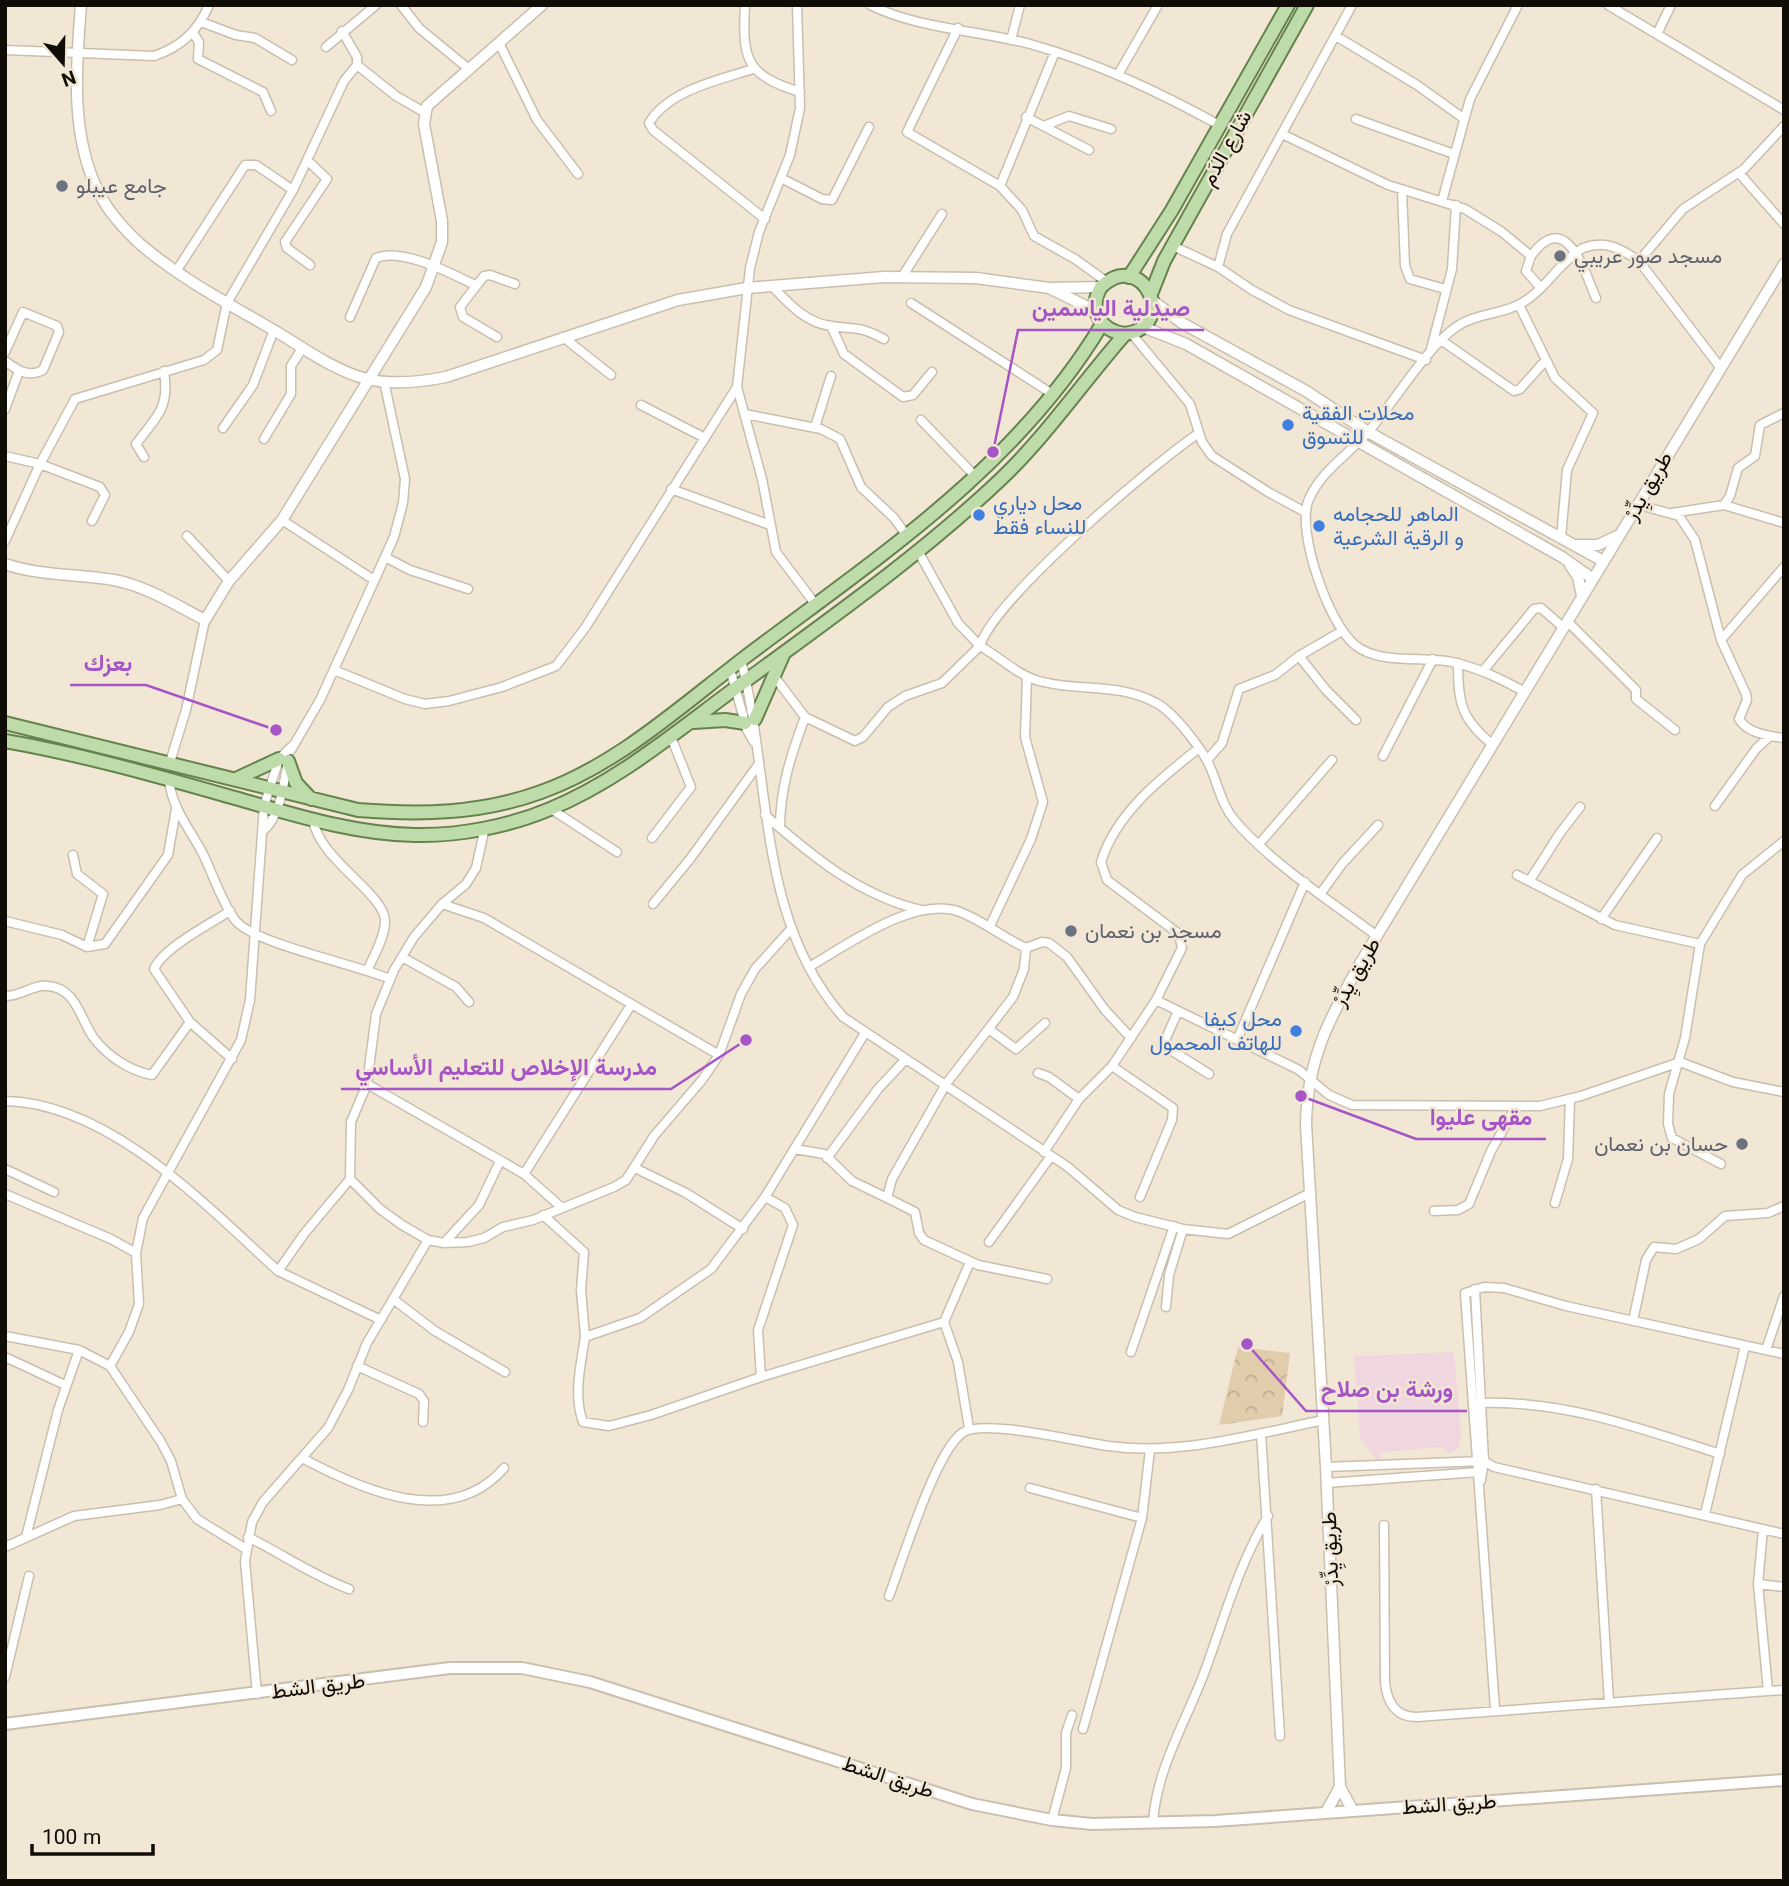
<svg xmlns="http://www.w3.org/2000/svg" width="1789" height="1886" font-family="Georgia,Vazirmatn,serif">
<defs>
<pattern id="park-crowns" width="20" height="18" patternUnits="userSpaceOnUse" patternTransform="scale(1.75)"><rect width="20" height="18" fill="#e1ccab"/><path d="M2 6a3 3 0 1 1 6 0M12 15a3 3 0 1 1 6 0" fill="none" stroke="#c0ae92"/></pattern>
</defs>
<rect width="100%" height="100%" fill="#f2e6d5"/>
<path fill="#f0d6de" d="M1454 1352 1461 1435 1458 1449 1449 1453 1442 1447 1381 1452 1380 1459H1376L1360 1437 1354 1356Z"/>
<path fill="url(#park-crowns)" d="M1238 1347 1290 1353 1282 1416 1219 1425Z"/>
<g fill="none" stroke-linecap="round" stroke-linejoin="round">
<g stroke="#cabfae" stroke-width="11">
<path id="minor" d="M401 5 419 28 470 70
M745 5C742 60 746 75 800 92
M797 5 800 108 790 155 759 232 750 268 737 387 762 479 776 552 816 605
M870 5C919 29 977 30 1030 44 1098 63 1159 92 1221 126
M1608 5 1784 110
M201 22 236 35 255 38 292 60
M958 28 907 132 1000 186 1022 210 1034 236 1075 259 1107 282
M342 31 357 57V65L396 96 424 112
M193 33 199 42 198 59 263 92 271 111
M1657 34 1671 5
M1336 36 1417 85 1463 118
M1011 40 1020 5
M500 45 537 120 578 174
M326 47 376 5
M5 50 154 56C181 47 198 31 209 5
M753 69C719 80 669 90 649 123L653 130 765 219
M1119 73 1158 5
M1026 117 1089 150
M1356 119 1454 154
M1046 125 1069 116 1111 129
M1282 134 1388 185 1465 209 1502 232 1531 256C1566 208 1584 270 1596 298
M307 160 327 179 285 242 287 248 310 265
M1739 173 1784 224
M781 178 822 199 832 200 869 127
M1000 186 1055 52
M1402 190 1405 266 1410 279 1445 289
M1442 201 1470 99 1518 5
M1173 246 1218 267 1252 290 1289 310 1426 360
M1531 256 1526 271 1540 287
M1218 267 1227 234 1352 5
M177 270 245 165H256L293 190
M902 277 942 214
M772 286C788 303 806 323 831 326 858 330 857 325 884 339
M911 303 1054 395
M1519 305 1555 378 1593 413 1567 470 1561 538
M350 317 376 258C402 247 452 274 475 285
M831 326 844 354 903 397 913 395 932 372
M1131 333 1190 404 1202 442 1212 456 1268 492 1305 512
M497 337 463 317 460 307 484 276 490 275 515 284
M563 337 611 375
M1441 340 1514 391 1520 389 1546 360
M1431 349 1452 269 1456 205
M5 352 23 312 57 326 59 332 43 370C28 378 17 370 5 361
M1720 367 1639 261 1683 209 1744 169 1784 126
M641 405 703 437
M5 409 19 371
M745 414 821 429 840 439 861 487 894 518 907 536
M921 420 976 477
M815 427 831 376
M223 428 253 385 274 330
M1199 433C1153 464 994 599 980 646 1000 657 1017 675 1039 681 1079 692 1120 682 1158 704 1175 714 1204 751 1211 769 1219 788 1222 806 1236 822 1275 866 1329 900 1377 936
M264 439 291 394V366L303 347
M5 456 40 464 100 487 105 495 92 521
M144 457 136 444C156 417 170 409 164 371
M671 489 770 525
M1639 505 1679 516 1695 540 1721 640 1746 694 1747 700 1739 719C1747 733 1768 736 1784 738
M1724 505 1730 496 1738 468 1755 456 1760 425 1784 413
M1672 513 1724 505 1784 523
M282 520 374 580
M187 536 229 581
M5 541 40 464 75 399 204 360 217 350 227 303 293 190 344 81 357 65
M385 557 410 570 468 589
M1568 622 1636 690V699L1675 730
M1721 640 1784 567
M1299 656 1326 690 1356 720
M741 660C772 780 756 918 843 1017L1068 1167 1118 1210 1135 1217 1183 1229 1228 1234 1310 1193
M1458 663C1458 703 1461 719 1493 745
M730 669 747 730 754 742
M334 670 405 699 425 704 449 701 502 687 556 666 585 628 737 387
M1483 671 1534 609 1541 608 1564 628
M774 676 805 717 855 741 863 737 888 707 905 696 942 683 980 646 958 623 918 551
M1525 692C1501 679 1479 668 1452 662 1423 656 1379 665 1355 645 1329 625 1295 529 1309 499 1322 470 1348 455 1368 432 1394 403 1425 349 1456 327 1476 313 1500 315 1520 304 1545 291 1559 262 1583 248 1606 240 1620 248 1639 261
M291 750 320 700 347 641 394 537 403 503 405 479 384 381
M1383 756 1433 659
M1207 760 1222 743 1239 689 1275 675 1299 656 1342 631
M170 762 186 710 205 620
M169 780C172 808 189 828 202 852 213 874 221 901 235 920 252 943 358 965 390 979
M1715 806 1756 749 1770 736
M551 809 617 852
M765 815C812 856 858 895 921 910
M313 819C318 860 388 895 385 923 384 939 374 955 368 969
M485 827 476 868 466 884 442 904 414 937 394 970 376 1014 367 1084 351 1122 350 1179 380 1209 402 1225 428 1240 444 1243 468 1242 484 1238 503 1227 533 1220 614 1187 626 1180 654 1136 702 1080 719 1055 741 994 755 969 791 929
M780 828C780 788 791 755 805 717
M264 830C281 814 283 785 288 762
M652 838 691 787 671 737
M1259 844 1332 760
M73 855 77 874 103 894 87 947
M1517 875 1615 925 1700 944
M1530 880 1560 833 1580 807
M1321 893 1342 864 1378 825
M442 904 484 918 719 1055
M653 904 690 859 758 765
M230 911C210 924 163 948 154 969L190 1022 232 1059
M1601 919 1657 838
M5 921 62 935 87 947 105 944 168 855 176 809
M990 926 1031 839 1043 802 1025 737 1027 677
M402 957 456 987 469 1002
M809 967C847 945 915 895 960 912 984 921 1003 938 1026 948
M5 996C20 997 33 984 48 986 76 988 80 1018 93 1037 107 1056 130 1071 152 1075L190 1022
M1156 1000 1299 1070 1329 1095 1352 1105 1540 1106 1581 1096 1680 1062 1733 1082 1784 1092
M1178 1011 1163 1045 1209 1074
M990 1030 1016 1049 1045 1023
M865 1033 765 1197 711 1269 640 1318 585 1337C581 1363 573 1396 583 1422L609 1426 651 1415 761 1377 944 1322
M1237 1040 1305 882
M1112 1066 1173 1108 1172 1120 1140 1197
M1038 1073 1049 1077 1079 1099
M367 1084 524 1174
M5 1101C109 1103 206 1205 278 1271
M795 1149 824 1154 852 1181 887 1198
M1044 1152 1079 1099 1112 1066 1156 1000 1182 948 1179 934 1107 880 1101 862C1116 813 1161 778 1199 748
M827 1158 878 1089 905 1060
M1721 1164 1672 1138 1668 1124 1669 1094 1685 1038 1700 944 1742 875 1784 841
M635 1168 686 1193 743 1229
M5 1169 54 1192
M350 1179 304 1234 278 1271 381 1320
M5 1194 111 1239 136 1253
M1555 1203 1568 1159 1570 1099
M561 1207 524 1174 631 1005
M1434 1211 1458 1210 1469 1204 1491 1151 1516 1107
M543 1215 584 1252 581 1290 585 1337
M989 1242 1051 1156
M444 1243 479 1205 500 1161
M1047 1279 978 1265 924 1240 919 1233 915 1212 887 1198 892 1179 946 1084 1013 997 1024 969 1026 948 1042 942 1049 943 1067 957 1105 1010 1131 1038
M1475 1289 1484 1461 1481 1480
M393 1299 435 1331 505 1372
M1166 1307 1169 1275 1183 1229
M1633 1321 1646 1260 1654 1247 1676 1249 1699 1239 1725 1216 1768 1213 1784 1206
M5 1336 79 1350 110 1366 161 1442 171 1461 182 1499 197 1519 246 1549
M1766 1350 1784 1296
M1131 1352 1174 1226
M5 1357 65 1385
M110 1366 129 1332 139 1304 136 1253 143 1218 241 1040 250 1000 264 806 279 759 292 746
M357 1366 419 1394 424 1401 423 1422
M761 1377 758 1330 793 1225 785 1208 765 1197
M1482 1403C1563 1400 1643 1429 1720 1454
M969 1428 958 1362 944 1322 970 1262
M1261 1433 1280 1736
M304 1459C362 1490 451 1530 504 1468
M1326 1467 1484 1461 1494 1467 1784 1534
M1327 1483 1479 1472
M1030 1488 1142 1518
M1596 1489 1609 1702
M1705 1514 1745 1346
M1384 1525 1385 1682C1387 1702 1395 1717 1417 1717L1768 1691
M1763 1529 1758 1584 1768 1691 1784 1690
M26 1537 58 1410 79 1350
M248 1537C282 1554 314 1576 349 1589
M5 1547 74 1516 160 1505 182 1499
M1758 1584 1784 1587
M889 1596C903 1559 935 1453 962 1433 982 1418 1080 1442 1108 1446 1180 1456 1254 1434 1324 1420
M5 1677 29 1576
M257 1694 245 1561 252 1522 263 1502 328 1428 348 1390 367 1343 428 1240
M1495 1709 1465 1293 1484 1287 1504 1288 1566 1306 1784 1354
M1083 1729 1142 1518 1150 1450
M1052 1820 1066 1768V1733L1072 1715
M1153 1823C1156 1771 1184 1725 1203 1676 1223 1623 1238 1565 1268 1516"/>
</g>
<g stroke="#cabfae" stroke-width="13">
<path id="tertiary" d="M81 5C76 67 70 136 99 193 109 213 123 228 139 243 179 278 231 305 277 332 305 349 335 371 367 379 392 385 421 382 446 377L678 300 747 288 884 277 976 278 1049 288 1096 311
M1049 288 1101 287
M1153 301 1182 323 1306 391 1368 432 1603 561
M1143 327 1186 344 1562 557 1592 578
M1578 545H1598L1617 536
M5 564C40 576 78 574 114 580 146 586 176 605 205 620L229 581 282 520 426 287 442 242V221L424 124 427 106 542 5
M1570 565 1578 577 1582 596
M1353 1811 1340 1787 1326 1467 1306 1124C1307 1059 1330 1017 1361 962L1784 264
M1326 1812 1340 1787"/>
</g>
<g stroke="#cabfae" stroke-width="14">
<path id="secondary" d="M5 1724 450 1668H522L590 1682 972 1804 1052 1820 1092 1824 1215 1821 1784 1780"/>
</g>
<g stroke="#65834d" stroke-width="16">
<path id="primary" d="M1129 277 1172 210 1288 5
M1151 294 1164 261 1307 5
M755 719 783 655
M694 722 725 720 745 723
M5 723 358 810C420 815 481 814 541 792 617 765 681 706 744 658 875 559 1016 468 1102 324
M5 741C85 755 164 778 242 800 298 816 356 834 415 835 459 836 510 826 550 809 623 779 685 724 748 679 834 616 923 553 1001 479 1047 435 1083 382 1125 334 1180 326 1142 247 1101 287 1088 309 1100 331 1125 334
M288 761 296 783 311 799
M236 779 279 759"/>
</g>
<use href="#minor" stroke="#fff" stroke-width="8"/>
<use href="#tertiary" stroke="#fff" stroke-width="10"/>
<use href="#secondary" stroke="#fff" stroke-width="10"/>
<use href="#primary" stroke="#bedbaa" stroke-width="12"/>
</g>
<g fill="#6b7280" stroke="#f2e6d5" stroke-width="2.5">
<circle cx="62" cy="186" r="7"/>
<circle cx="1560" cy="256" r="7"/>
<circle cx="1071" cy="931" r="7"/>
<circle cx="1742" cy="1144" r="7"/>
</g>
<g fill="#3f7fe0" stroke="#f2e6d5" stroke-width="2.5">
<circle cx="1288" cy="425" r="7"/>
<circle cx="979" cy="515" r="7"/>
<circle cx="1319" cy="526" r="7"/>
<circle cx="1296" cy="1031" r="7"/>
</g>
<g text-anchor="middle" stroke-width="5" stroke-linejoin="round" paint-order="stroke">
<g font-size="21" fill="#100d07" stroke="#f2e6d5">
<text transform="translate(1226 148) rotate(-61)" y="7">شارع الدَم</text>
<text transform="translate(1648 486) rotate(-60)" y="7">طريق يِدِّرْ</text>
<text transform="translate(1356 972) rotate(-60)" y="7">طريق يِدِّرْ</text>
<text transform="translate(1330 1549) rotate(-92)" y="7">طريق يِدِّرْ</text>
<text transform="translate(318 1686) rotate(-7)" y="7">طريق الشط</text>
<text transform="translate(888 1777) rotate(18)" y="7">طريق الشط</text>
<text transform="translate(1449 1804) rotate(-4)" y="7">طريق الشط</text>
</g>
<g font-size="21" fill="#5b616d" stroke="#f2e6d5" text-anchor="start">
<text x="76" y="193">جامع عيبلو</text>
<text x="1574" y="263">مسجد صور عريبي</text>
<text x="1085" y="938">مسجد بن نعمان</text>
<text x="1728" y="1151" text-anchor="end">حسان بن نعمان</text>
</g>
<g font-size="21" fill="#366cbe" stroke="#f2e6d5" text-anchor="start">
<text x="1302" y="420">محلات الفقية<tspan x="1302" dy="24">للتسوق</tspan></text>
<text x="993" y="510">محل دياري<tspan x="993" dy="24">للنساء فقط</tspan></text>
<text x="1333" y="521">الماهر للحجامه<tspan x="1333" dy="24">و الرقية الشرعية</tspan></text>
<text x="1282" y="1026" text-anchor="end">محل كيفا<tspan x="1282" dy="24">للهاتف المحمول</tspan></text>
</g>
</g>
<path fill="none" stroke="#a555c6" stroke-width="2.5" d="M993 452L1018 330H1204M276 730L146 685H70M746 1040L671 1089H341M1301 1096L1416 1139H1546M1247 1344L1306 1411H1467"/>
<g fill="#a555c6" stroke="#f2e6d5" stroke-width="2.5">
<circle cx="993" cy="452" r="7"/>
<circle cx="276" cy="730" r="7"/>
<circle cx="746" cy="1040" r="7"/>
<circle cx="1301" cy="1096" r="7"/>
<circle cx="1247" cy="1344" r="7"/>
</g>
<g font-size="23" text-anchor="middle" font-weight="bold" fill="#a555c6" stroke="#f2e6d5" stroke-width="5" stroke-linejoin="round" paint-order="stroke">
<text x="1111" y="316">صيدلية الياسمين</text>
<text x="108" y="671">بعزك</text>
<text x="506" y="1075">مدرسة الإخلاص للتعليم الأساسي</text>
<text x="1481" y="1125">مقهى عليوا</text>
<text x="1387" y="1397">ورشة بن صلاح</text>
</g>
<rect width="1789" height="1886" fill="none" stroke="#100d07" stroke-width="14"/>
<g transform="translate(63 63) rotate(160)" stroke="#f2e6d5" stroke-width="5" paint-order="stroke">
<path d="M0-5L12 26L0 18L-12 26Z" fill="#100d07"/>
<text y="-10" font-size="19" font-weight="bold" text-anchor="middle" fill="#100d07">N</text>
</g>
<path d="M32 1844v10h121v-10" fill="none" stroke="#100d07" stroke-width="3.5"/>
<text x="42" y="1844" font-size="21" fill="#100d07" stroke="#f2e6d5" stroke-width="5" paint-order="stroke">100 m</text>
</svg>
